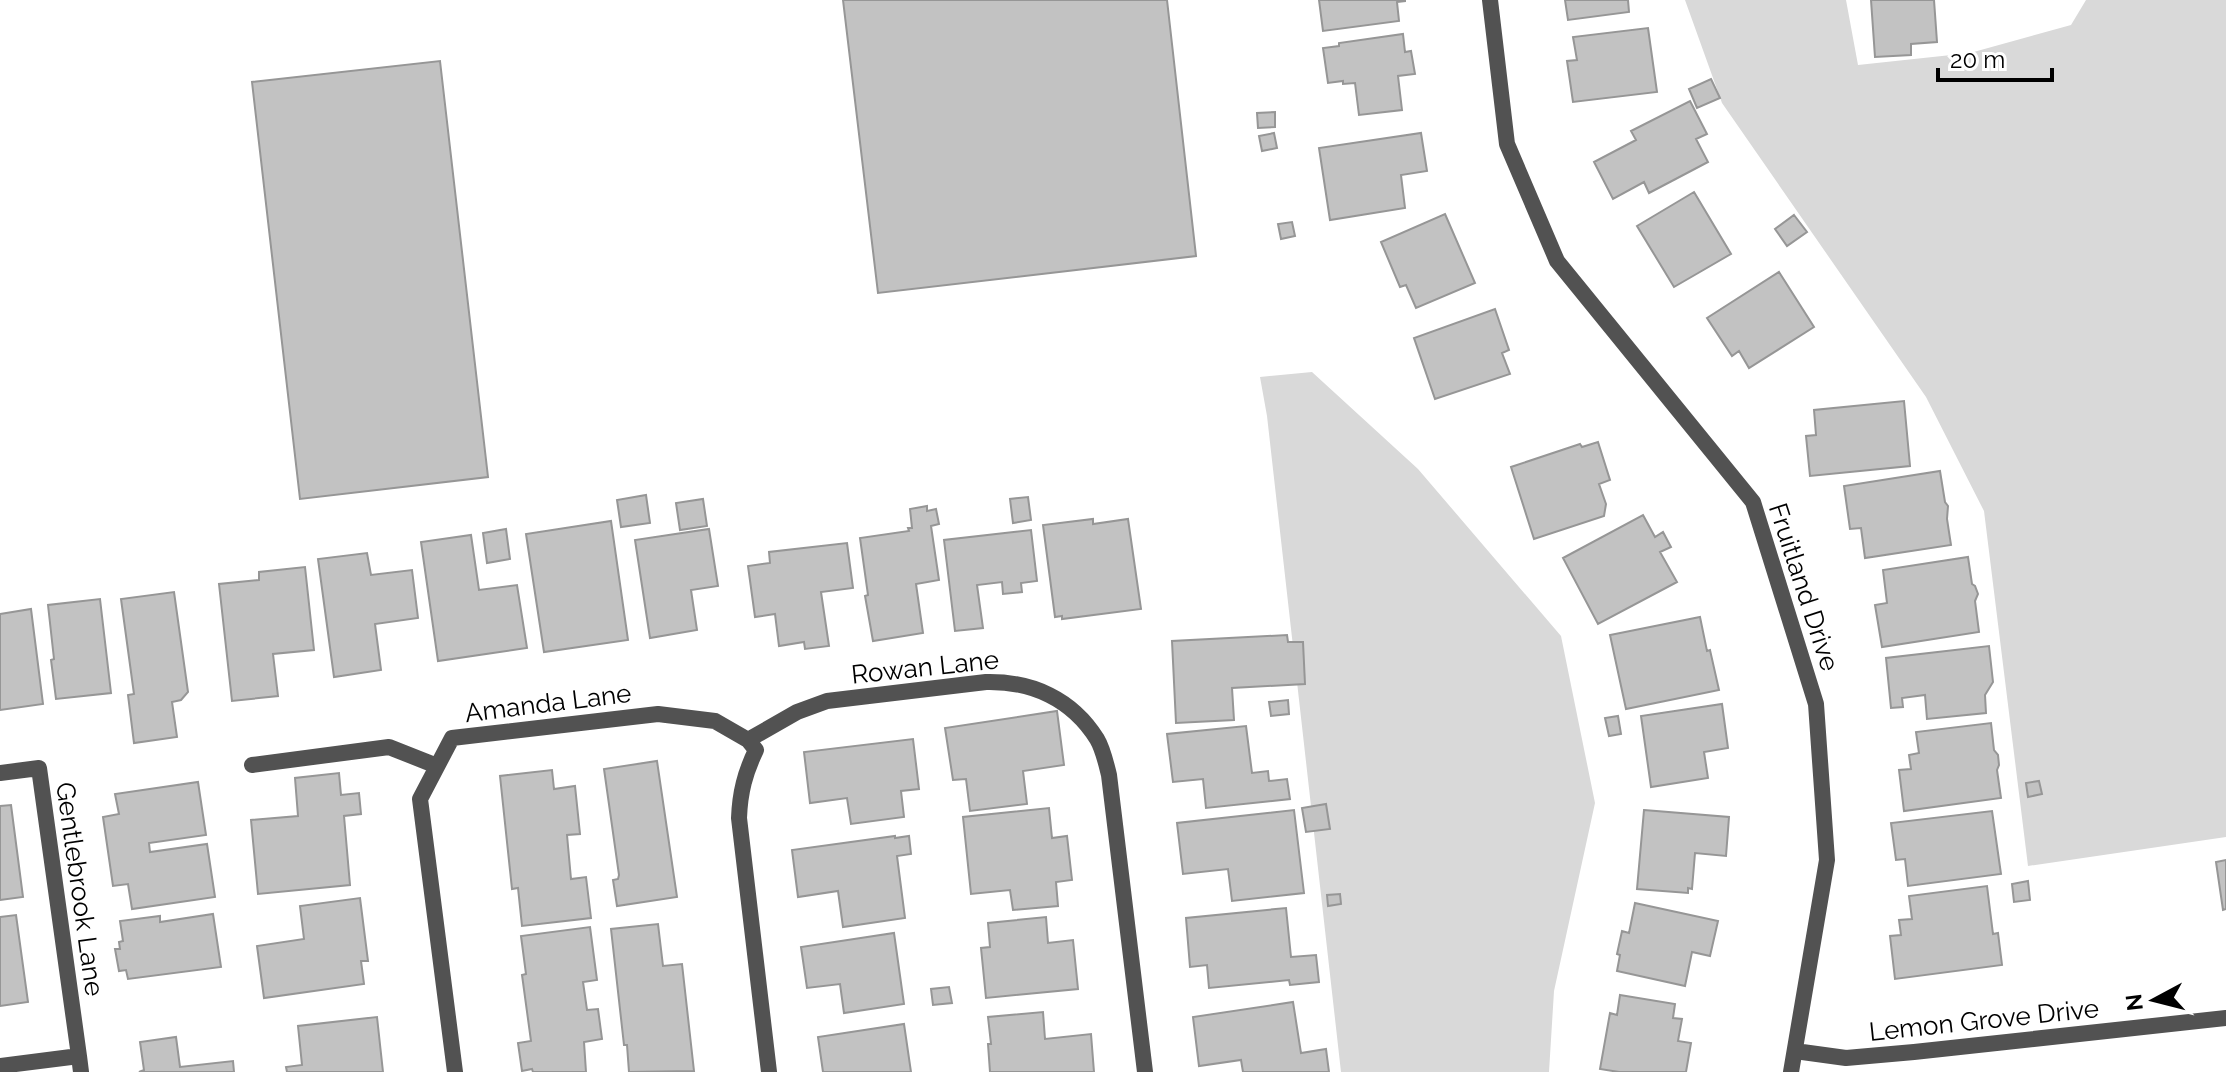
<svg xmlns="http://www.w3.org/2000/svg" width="2226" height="1072" font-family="Raleway,sans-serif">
<rect width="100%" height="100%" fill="#fff"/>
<path fill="#d9d9d9" d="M1685 0H1846L1858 65 1970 53 2071 25 2086 0H2226V837L2028 866 1984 511 1926 397 1722 103Z
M1312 372 1418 469 1561 636 1595 803 1554 991 1549 1072H1341L1267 416 1260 377Z"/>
<path fill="#c2c2c2" stroke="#969696" stroke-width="2" d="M843 0H1167L1196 256 878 293Z
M1319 0H1405V1L1397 2 1399 21 1323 31Z
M1565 0H1628L1629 12 1568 20Z
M1871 0H1934L1937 42 1911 44V55L1875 57Z
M1648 28 1657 92 1573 102 1567 61 1577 60 1573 37Z
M1403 34 1405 52 1411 51 1415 74 1398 76 1402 110 1359 115 1355 83 1343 84V81L1328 83 1323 48 1339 46V43Z
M440 61 488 477 300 499 252 82Z
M1711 79 1720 98 1697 108 1689 89Z
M1690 101 1707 134 1696 139 1708 162 1649 193 1644 182 1613 199 1594 162 1636 140 1631 131Z
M1275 112V127L1258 128 1257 113Z
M1274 133 1277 148 1262 151 1259 136Z
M1421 133 1427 171 1401 175 1405 208 1330 220 1319 148Z
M1694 192 1731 254 1674 287 1637 226Z
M1445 214 1475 283 1416 308 1406 285 1400 287 1381 242Z
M1794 215 1807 232 1787 246 1775 229Z
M1292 222 1295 236 1281 239 1278 224Z
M1779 272 1814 327 1749 368 1739 351 1732 356 1707 318Z
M1495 309 1509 350 1502 353 1510 374 1435 399 1414 338Z
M1904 401 1910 466 1810 476 1806 436 1816 435 1814 410Z
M1598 442 1610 480 1599 484 1606 504 1604 516 1534 539 1511 467 1580 444 1582 447Z
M1940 471 1945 502 1948 506 1947 519 1951 545 1865 558 1861 528 1850 529 1844 486Z
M646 495 650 523 621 527 617 500Z
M1028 497 1031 520 1013 523 1010 499Z
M703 499 707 526 680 530 676 503Z
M927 506V511L936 509 939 524 931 526 939 580 916 584 923 633 873 641 865 596 868 595 860 538 909 531 908 528H912L910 509Z
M1643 515 1655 537 1663 532 1671 547 1660 552 1677 582 1598 624 1563 558Z
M1093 519V524L1128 519 1141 609 1062 619V616L1055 617 1043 525Z
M611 521 628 640 544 652 526 534Z
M506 529 510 559 487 563 483 533Z
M709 529 718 586 691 590 697 630 650 638 635 540Z
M1031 530 1037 581 1021 583 1022 592 1003 594 1002 582 977 585 983 628 955 631 944 540Z
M471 535 479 590 517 585 527 648 438 661 421 542Z
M847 543 853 588 821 592 829 646 805 649 804 642 779 646 775 614 755 617 748 566 770 563 769 552Z
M367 553 371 575 412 570 418 618 375 624 381 670 334 677 318 559Z
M1968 557 1972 584 1975 586 1978 594 1975 601 1979 632 1882 647 1875 605 1887 603 1883 570Z
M305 567 314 650 273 654 278 696 232 701 219 584 259 580V572Z
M174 592 188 692 181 700 172 702 177 737 134 743 128 695 134 694 121 599Z
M100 599 111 693 56 699 51 660 54 659 48 605Z
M31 609 43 704 0 710V614Z
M1700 617 1707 651 1710 650 1719 690 1626 709 1610 635Z
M1287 635 1288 642H1303L1305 684 1232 688 1234 720 1176 723 1172 641Z
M1989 646 1993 682 1985 695 1986 713 1927 719 1925 695 1902 698 1903 707 1891 708 1886 658Z
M1288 700 1289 714 1271 716 1269 702Z
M1722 704 1728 748 1704 752 1708 778 1651 787 1641 716Z
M1057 711 1064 765 1023 771 1027 804 970 811 966 779 953 780 945 728Z
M1618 716 1621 734 1609 736 1605 718Z
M1991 723 1994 750 1998 755 1999 765 1997 770 2001 798 1904 811 1899 770 1911 769 1909 755 1919 753 1916 732Z
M1246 726 1252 773 1268 771 1269 781 1287 779 1290 799 1206 808 1203 779 1173 782 1167 734Z
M913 739 919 789 901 791 904 817 851 824 847 798 810 803 804 752Z
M657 761 677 897 617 906 613 880 618 879 619 875 604 769Z
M552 770 554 789 575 786 580 834 567 835 571 879 586 877 591 918 522 926 518 888 512 889 500 776Z
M339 773 341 795 359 793 361 814 344 816 350 885 258 894 251 820 298 816 295 778Z
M2039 781 2042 794 2028 797 2026 783Z
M198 782 206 835 149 843 150 852 207 844 215 897 132 909 128 884 113 886 103 817 119 814 115 794Z
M1326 804 1330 829 1306 832 1302 808Z
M11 805 23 897 0 900V806Z
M1049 808 1052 838 1067 836 1072 880 1056 882 1058 906 1013 910 1010 890 971 894 963 817Z
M1294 810 1304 893 1232 901 1228 869 1183 874 1177 823Z
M1644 810 1729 817 1726 856 1695 853 1692 889 1688 888V893L1637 889Z
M1992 811 2001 874 1908 886 1905 859 1896 860 1891 823Z
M895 836V838L909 836 911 854 897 856 905 918 843 927 838 891 798 897 792 850Z
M2226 860V909L2223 910 2216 862Z
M2028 881 2030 900 2014 902 2012 884Z
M1987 886 1993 934 1998 933 2002 965 1895 979 1890 936 1901 935 1899 920 1912 919 1909 896Z
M1340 894 1341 904 1328 906 1327 895Z
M360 898 368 961H361L364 984 264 998 257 946 304 939 300 906Z
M1635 903 1718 921 1710 956 1692 952 1685 986 1617 971 1620 955 1617 954 1622 931 1629 933Z
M1286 908 1291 957 1316 955 1319 982 1290 985 1289 980 1209 988 1207 965 1190 967 1186 918Z
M213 914 221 967 128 979 126 970 119 971 115 949H120L119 942 123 941 120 921 160 916V922Z
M16 915 28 1002 0 1006V917Z
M1046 917 1048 943 1073 940 1078 989 986 998 981 948 990 947 988 923Z
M658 924 663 966 682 964 694 1071 629 1072 627 1045H624L611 929Z
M590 927 597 980 583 982 587 1010 598 1009 602 1039 584 1042 586 1072H533L532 1069 522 1071 518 1043 531 1041 522 975 526 974 521 936Z
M894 933 904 1004 844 1013 840 984 807 988 801 947Z
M949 987 952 1003 933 1005 931 989Z
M1620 995 1675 1004 1673 1018 1682 1019 1678 1041 1691 1043 1686 1072H1619L1600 1069 1610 1013 1617 1015Z
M1293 1002 1301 1053 1326 1049 1329 1072H1243L1241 1060 1199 1066 1193 1017Z
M1043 1012 1045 1039 1091 1034 1094 1072H990L988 1044H991L988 1017Z
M377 1017 383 1072H287L286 1067 302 1065 298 1026Z
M904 1024 911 1072H823L818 1037Z
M176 1037 180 1067 233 1061 234 1072H139L144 1070 140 1042Z"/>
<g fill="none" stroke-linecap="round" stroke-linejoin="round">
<path stroke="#525252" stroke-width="16" d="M1490 0 1507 144 1557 261 1753 502 1816 704 1827 860 1791 1072
M748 740 797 712 827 701 986 682C1032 681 1072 699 1097 739 1103 749 1106 763 1109 775L1145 1072
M252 765 389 747 437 766
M0 773 39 768 79 1056 0 1066
M1795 1051 1846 1058 1914 1052 2226 1018
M79 1056 81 1072
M455 1072 420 799 452 738 658 714 715 721 748 740 756 750C745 773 740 792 739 818L769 1072"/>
</g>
<g text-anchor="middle" stroke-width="6" stroke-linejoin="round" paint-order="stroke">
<g font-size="26" fill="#000" stroke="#fff">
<text transform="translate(1804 587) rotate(72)" y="9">Fruitland Drive</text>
<text transform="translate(925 667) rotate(-6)" y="9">Rowan Lane</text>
<text transform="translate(548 703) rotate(-7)" y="9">Amanda Lane</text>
<text transform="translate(80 889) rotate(82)" y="9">Gentlebrook Lane</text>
<text transform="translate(1984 1020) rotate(-6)" y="9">Lemon Grove Drive</text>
</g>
</g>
<g transform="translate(2154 1000) rotate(263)" stroke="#ffffff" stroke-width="6" paint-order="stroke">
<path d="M0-6L14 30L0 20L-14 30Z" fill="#000000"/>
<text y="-12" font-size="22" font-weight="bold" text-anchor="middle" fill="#000000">N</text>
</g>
<path d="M1938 68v12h114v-12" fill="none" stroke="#000000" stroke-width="4"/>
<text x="1950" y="68" font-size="24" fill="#000000" stroke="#ffffff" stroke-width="6" paint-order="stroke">20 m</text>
</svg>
